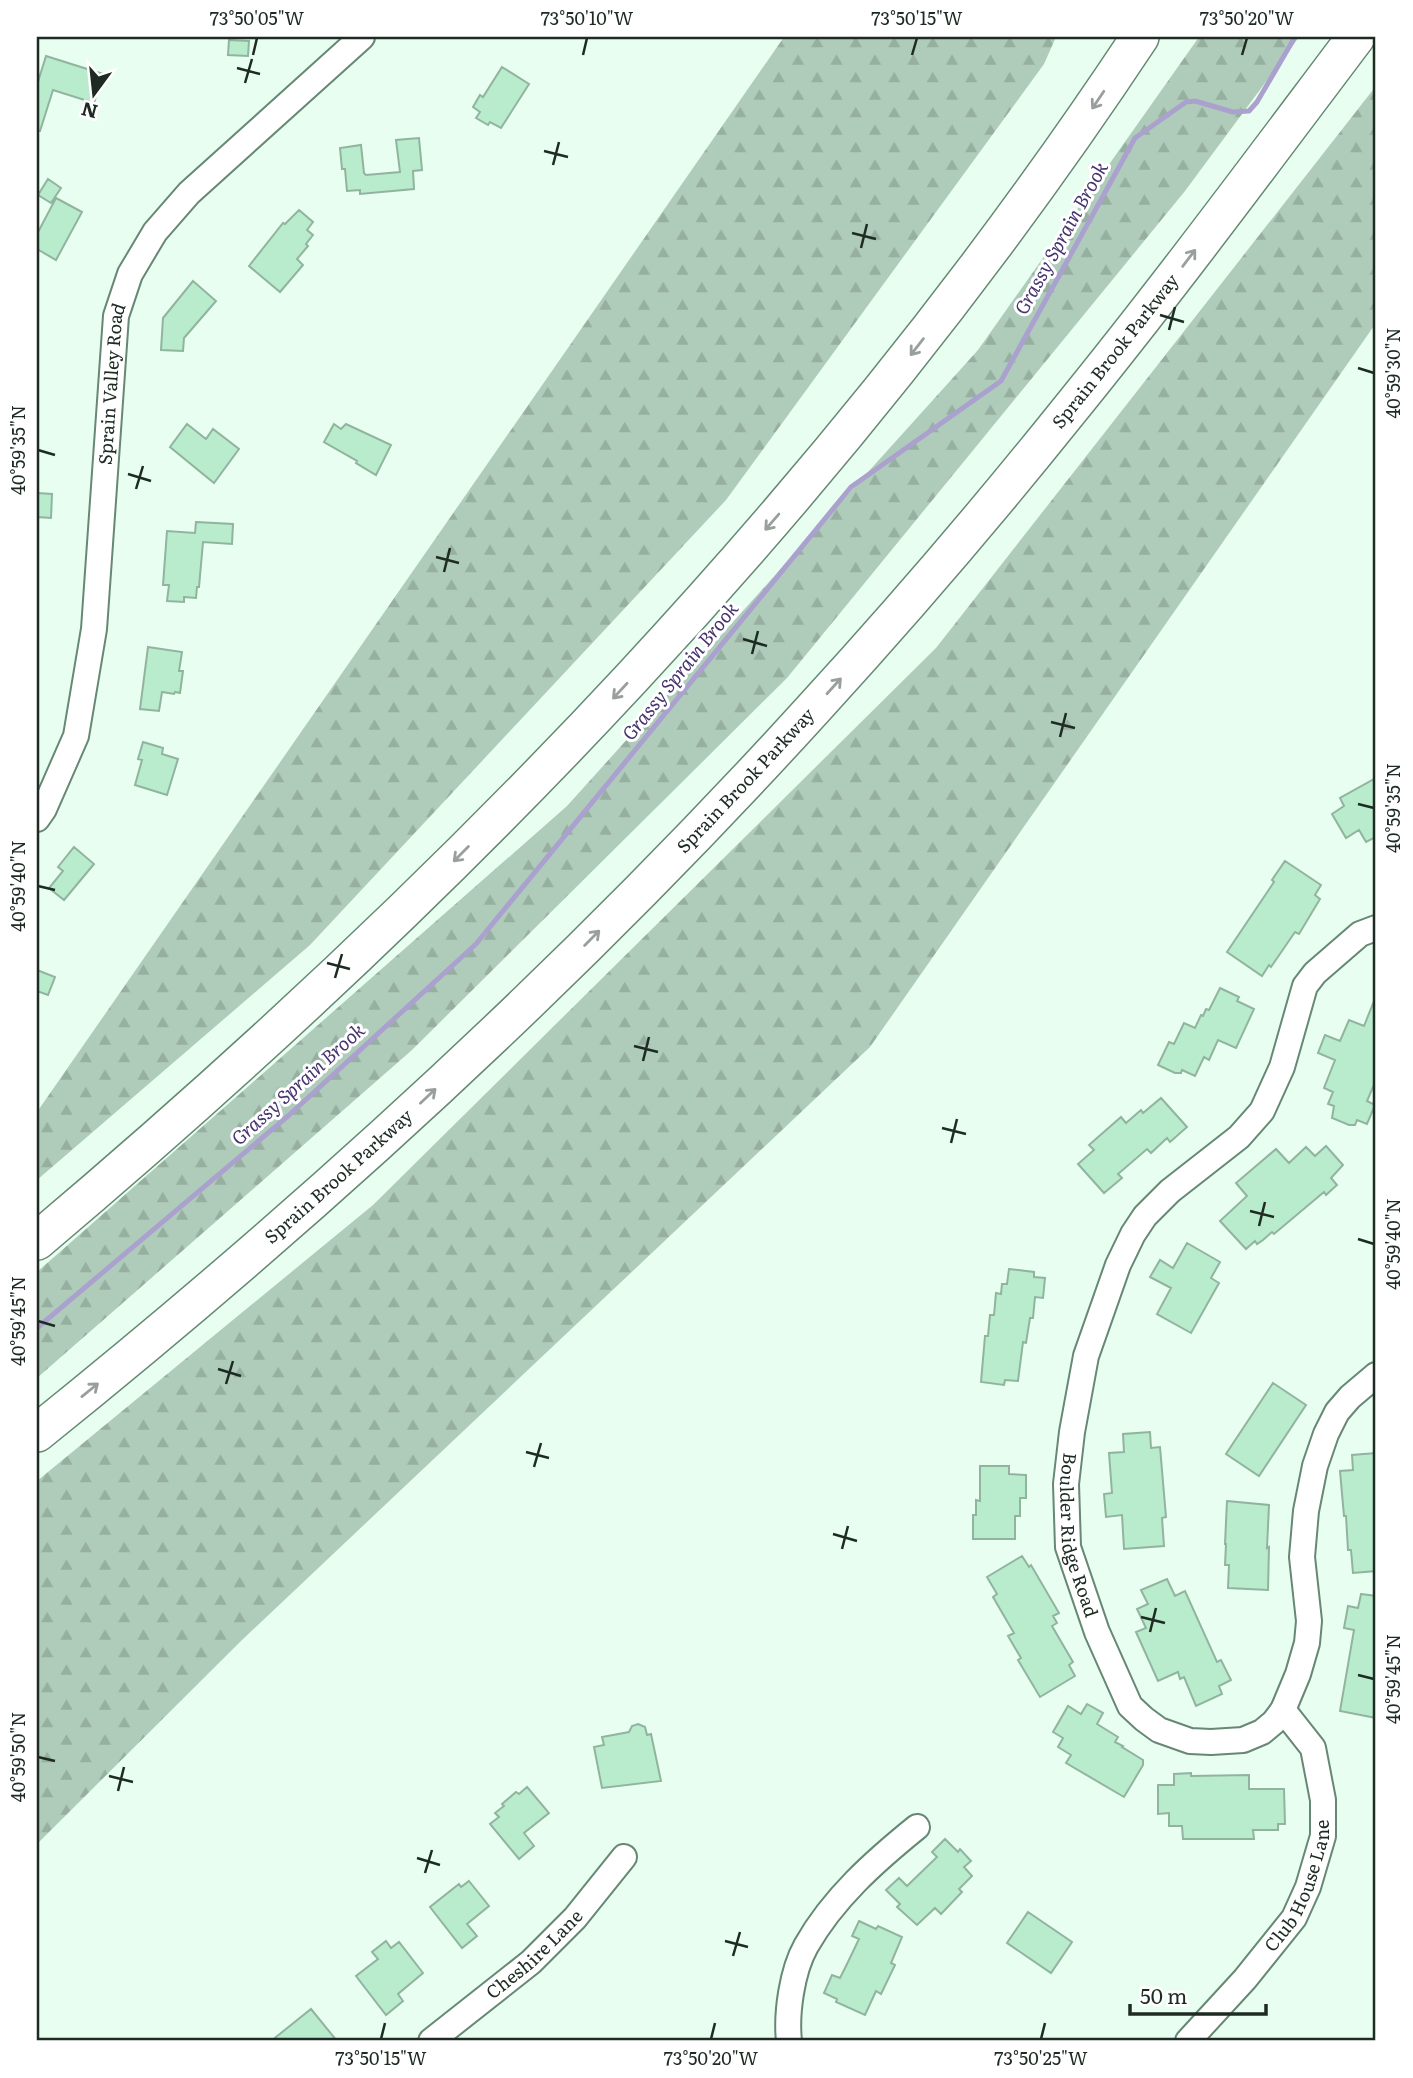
<svg xmlns="http://www.w3.org/2000/svg" width="1413" height="2078" font-family="Literata,serif">
<defs>
<pattern id="forest-firs" width="22" height="20" patternUnits="userSpaceOnUse" patternTransform="scale(1.75)"><rect width="22" height="20" fill="#afccba"/><path d="M5 1l3.5 6h-7zM16 11l3.5 6h-7z" fill="#96afa0"/></pattern>
</defs>
<rect width="100%" height="100%" fill="#e8fef0"/>
<path fill="url(#forest-firs)" d="M784 37H1056L1044 64 726 500 310 945 37 1180V1112Z
M1199 37H1299L1185 191 787 678 412 1050 37 1378V1272L567 806 978 350Z
M1376 86V323L870 1047 242 1640 37 1844V1481L373 1205 936 648Z"/>
<g fill="none" stroke-linecap="round" stroke-linejoin="round">
<path stroke="#aba1cf" stroke-width="5" d="M37 1328 288 1116 476 944 851 487 1001 381 1135 138 1186 102 1195 101 1233 112 1249 111 1257 102 1295 37"/>
</g>
<path fill="#b8eccd" stroke="#91b49f" stroke-width="2" d="M229 40 249 41 248 56 228 55Z
M46 56 103 74 94 103 53 90 40 131H37V85Z
M502 67 529 84 501 128 490 122 488 125 476 118 480 112 473 107 480 95 483 97Z
M419 138 422 170 413 171 414 189 360 194V190L347 191 345 169H342L340 148 361 145 364 173 366 175 400 172 396 140Z
M48 179 61 188 51 203 38 195Z
M56 198 82 212 56 260 37 249V234Z
M299 210 313 222 307 230 313 235 306 244 308 246 297 259 303 265 280 292 249 266 283 223 285 224Z
M193 281 216 301 184 338 183 351 161 350 163 318Z
M187 424 206 439 213 429 239 449 214 483 170 447Z
M334 424 341 429 346 424 391 445 376 475 356 463 357 461 324 442Z
M37 493 52 494 51 518 37 517Z
M196 522 233 524 232 544 203 542 199 587H197L196 598 184 597V602L167 601 169 585H163L167 531 195 533Z
M148 647 182 652 179 671H183L180 693 175 692 174 694 162 692 159 711 140 709Z
M143 742 163 748 162 754 178 759 167 795 135 785 142 760 138 759Z
M1376 778V837L1366 842 1359 830 1346 838 1332 814 1344 806 1340 798Z
M74 847 94 864 64 900 49 888 63 871 58 867Z
M1285 861 1321 885 1315 895 1320 899 1299 934 1295 932 1271 967 1269 965 1262 976 1227 952 1274 882 1272 880Z
M37 970 55 977 48 995 37 991Z
M1220 988 1239 997 1237 1001 1254 1009 1236 1048 1218 1040 1209 1060 1204 1057 1195 1076 1182 1070 1181 1073H1175L1158 1065 1169 1042 1174 1044 1184 1023 1195 1028 1201 1015 1203 1016 1206 1009 1209 1010Z
M1376 996V1080L1367 1101 1375 1105 1367 1124 1357 1120 1355 1125H1349L1332 1118 1334 1106 1328 1104 1333 1092 1324 1088 1335 1060 1318 1053 1325 1035 1340 1041 1349 1020 1364 1026Z
M1161 1098 1187 1127 1170 1142 1167 1138 1151 1153 1147 1149 1118 1174 1122 1178 1104 1193 1078 1164 1094 1150 1089 1145 1121 1117 1126 1123 1141 1110 1143 1113Z
M1326 1146 1343 1165 1331 1178 1337 1185 1326 1195 1324 1192 1274 1234 1272 1232 1263 1240 1257 1244 1255 1241 1246 1249 1220 1221 1247 1196 1236 1183 1276 1149 1289 1163 1306 1147 1315 1156Z
M1187 1243 1220 1262 1211 1278 1219 1283 1191 1333 1157 1314 1171 1288 1150 1277 1160 1260 1173 1268Z
M1009 1269 1034 1272V1277L1045 1278 1043 1298 1035 1297 1033 1318H1030L1026 1343 1023 1342 1018 1381 1005 1380 1004 1385 981 1382 985 1336H988L990 1315H994L996 1293 1001 1294 1002 1284H1007Z
M1273 1383 1306 1405 1259 1476 1226 1454Z
M1150 1432 1151 1448 1160 1447 1166 1517 1162 1518 1164 1546 1124 1549 1122 1515 1106 1517 1104 1494 1112 1493 1109 1453 1124 1452 1123 1434Z
M1376 1453V1571L1353 1573 1351 1550H1348L1346 1516H1344L1340 1471 1353 1470 1352 1455Z
M980 1466H1009V1474L1026 1475V1498H1020V1516H1015V1539H973V1515H976V1500L980 1501Z
M1227 1501 1269 1505 1267 1548 1269 1547 1268 1590 1228 1588 1229 1565H1225L1226 1544H1225Z
M1022 1556 1029 1567 1031 1565 1059 1613 1053 1616 1057 1623 1052 1626 1073 1662 1069 1665 1075 1676 1040 1697 1018 1660 1021 1658 1008 1636 1014 1633 993 1597 997 1594 987 1577Z
M1167 1579 1175 1596 1185 1591 1217 1662 1221 1660 1231 1680 1219 1686 1222 1694 1196 1706 1184 1677 1180 1679 1178 1672 1158 1681 1136 1632 1146 1628 1137 1609 1148 1604 1141 1590Z
M1361 1594 1376 1596V1718L1340 1711 1354 1630 1344 1628 1348 1606 1358 1608Z
M1087 1704 1103 1713 1097 1724 1118 1737 1115 1742 1123 1746 1122 1747 1143 1760V1765L1124 1797 1066 1763 1071 1755 1058 1747 1063 1738 1053 1732 1068 1706 1081 1714Z
M638 1724 645 1727 647 1735 651 1734 661 1781 602 1788 594 1747 604 1745 602 1737 629 1732 632 1726Z
M1191 1773V1776L1249 1775V1789H1284L1285 1824H1278V1830H1253L1254 1839H1183L1182 1826H1169V1813L1158 1814V1785H1174V1774Z
M527 1787 549 1813 524 1833 534 1846 519 1859 490 1824 499 1817 495 1813 504 1806 502 1804 516 1792 519 1794Z
M945 1839 958 1852 960 1849 971 1861 964 1867 972 1876 959 1889 962 1892 941 1914 935 1908 917 1925 897 1907 900 1904 886 1890 899 1878 907 1886 937 1857 932 1852Z
M469 1881 489 1906 467 1924 477 1936 462 1948 430 1907 459 1884 461 1887Z
M1028 1912 1072 1942 1051 1973 1007 1943Z
M859 1921 876 1929 878 1926 902 1937 891 1963 895 1965 881 1994 876 1991 865 2015 836 2002 837 1999 824 1993 832 1975 840 1978 847 1964 859 1939 852 1936Z
M386 1941 391 1948 399 1942 423 1973 398 1994 403 2001 386 2015 356 1976 378 1959 372 1952Z
M311 2009 337 2041H271Z"/>
<g fill="none" stroke-linecap="round" stroke-linejoin="round">
<g stroke="#668874" stroke-width="28">
<g id="minor">
<path id="s1" d="M37 819 44 809 76 736 94 629 116 316 130 274 155 232 189 193 362 37"/>
<path id="s2" d="M1376 928 1360 934 1315 973 1305 986 1282 1067 1262 1111 1239 1137 1170 1191 1145 1216 1133 1234 1118 1265 1086 1356 1072 1432 1066 1484 1068 1547 1097 1632 1130 1706 1144 1719 1159 1730 1190 1741 1211 1742 1243 1740 1262 1732 1274 1722 1283 1710 1298 1674 1307 1643 1309 1621 1302 1557 1306 1511 1315 1466 1326 1434 1337 1412 1350 1397 1376 1375"/>
<path id="s3" d="M431 2041 531 1962 575 1918 624 1857"/>
<path d="M789 2041C786 2013 792 1971 806 1946 833 1898 875 1861 917 1827"/>
<path id="s4" d="M1188 2041 1245 1979 1294 1918 1308 1887 1323 1836V1800L1313 1748 1283 1710"/>
</g>
</g>
<g stroke="#668874" stroke-width="40">
<g id="highway">
<path d="M37 1241C454 889 838 493 1140 37"/>
<path id="s5" d="M37 1433C313 1211 576 970 815 707 902 612 986 514 1067 413 1167 290 1261 163 1356 37"/>
</g>
</g>
<use href="#minor" stroke="#fff" stroke-width="24"/>
<use href="#highway" stroke="#fff" stroke-width="37"/>
</g>
<defs><path id="oneway-shaft" d="M-6 0H5M1.5-3L5.5 0L1.5 3" fill="none" stroke-width="1.6" stroke-linecap="round" stroke-linejoin="round" transform="scale(1.75)"/></defs>
<g stroke="#99a09c">
<use href="#oneway-shaft" transform="translate(1098 100) rotate(124)"/>
<use href="#oneway-shaft" transform="translate(1189 258) rotate(-53)"/>
<use href="#oneway-shaft" transform="translate(917 347) rotate(128)"/>
<use href="#oneway-shaft" transform="translate(772 522) rotate(131)"/>
<use href="#oneway-shaft" transform="translate(834 686) rotate(-48)"/>
<use href="#oneway-shaft" transform="translate(620 691) rotate(133)"/>
<use href="#oneway-shaft" transform="translate(461 854) rotate(135)"/>
<use href="#oneway-shaft" transform="translate(592 938) rotate(-45)"/>
<use href="#oneway-shaft" transform="translate(428 1096) rotate(-43)"/>
<use href="#oneway-shaft" transform="translate(90 1390) rotate(-39)"/>
</g>
<path fill="none" stroke="#1d2b23" stroke-width="2.5" d="M253 55 257 38M583 55 587 38M912 55 917 38M1242 55 1247 38M237 68 260 74M245 83 252 59M544 151 568 157M553 165 559 142M852 233 876 239M861 248 867 224M1160 315 1184 322M1169 330 1175 307M1358 368 1374 373M38 450 55 455M128 474 151 481M136 489 143 466M436 557 459 563M444 572 450 548M743 639 767 646M752 654 758 631M1051 722 1075 728M1060 737 1066 713M1358 804 1374 808M38 886 55 890M327 963 350 969M335 978 342 954M634 1046 658 1052M643 1061 649 1037M942 1128 966 1134M951 1143 957 1119M1250 1211 1274 1217M1259 1226 1265 1202M1358 1239 1374 1244M38 1321 55 1326M218 1369 241 1376M226 1384 233 1361M526 1452 549 1458M534 1467 541 1443M833 1534 857 1541M842 1549 848 1526M1141 1617 1165 1623M1150 1632 1156 1608M1358 1675 1374 1679M38 1757 55 1761M109 1776 133 1782M118 1791 124 1767M417 1858 440 1865M425 1873 432 1850M725 1941 748 1947M733 1956 740 1932M381 2039 385 2023M711 2039 715 2023M1041 2039 1045 2023"/>
<g text-anchor="middle" stroke-width="6" stroke-linejoin="round" paint-order="stroke">
<g font-size="18" fill="#1d2b23" stroke="#fff">
<text dy="6" stroke="none"><textPath href="#s5" startOffset="1531">Sprain Brook Parkway</textPath></text>
<text dy="6" stroke="none"><textPath href="#s1" startOffset="446">Sprain Valley Road</textPath></text>
<text dy="6" stroke="none"><textPath href="#s5" startOffset="964">Sprain Brook Parkway</textPath></text>
<text dy="6" stroke="none"><textPath href="#s5" startOffset="396">Sprain Brook Parkway</textPath></text>
<text dy="6" stroke="none"><textPath href="#s2" startOffset="718">Boulder Ridge Road</textPath></text>
<text dy="6" stroke="none"><textPath href="#s4" startOffset="194">Club House Lane</textPath></text>
<text dy="6" stroke="none"><textPath href="#s3" startOffset="135">Cheshire Lane</textPath></text>
</g>
<g font-size="19" font-style="italic" fill="#46346f" stroke="#fff">
<text transform="translate(1061 238) rotate(-61)" y="7">Grassy Sprain Brook</text>
<text transform="translate(680 671) rotate(-51)" y="7">Grassy Sprain Brook</text>
<text transform="translate(298 1084) rotate(-42)" y="7">Grassy Sprain Brook</text>
</g>
</g>
<rect width="1413" height="2078" fill="none" stroke="#ffffff" stroke-width="77"/>
<g transform="translate(94 94) rotate(195)" stroke="#ffffff" stroke-width="5" paint-order="stroke">
<path d="M0-5L12 26L0 18L-12 26Z" fill="#1d2b23"/>
<text y="-10" font-size="19" font-weight="bold" text-anchor="middle" fill="#1d2b23">N</text>
</g>
<path d="M1130 2004v10h136v-10" fill="none" stroke="#1d2b23" stroke-width="3.5"/>
<text x="1140" y="2004" font-size="21" fill="#1d2b23" stroke="#ffffff" stroke-width="5" paint-order="stroke">50 m</text>
<rect x="38" y="38" width="1336" height="2001" fill="none" stroke="#1d2b23" stroke-width="2.5"/>
<g font-size="18" text-anchor="middle" fill="#1d2b23">
<text x="257" y="25">73°50'05"W</text>
<text x="587" y="25">73°50'10"W</text>
<text x="917" y="25">73°50'15"W</text>
<text x="1247" y="25">73°50'20"W</text>
<text transform="translate(1394 373) rotate(-90)" y="6">40°59'30"N</text>
<text transform="translate(19 450) rotate(-90)" y="6">40°59'35"N</text>
<text transform="translate(1394 808) rotate(-90)" y="6">40°59'35"N</text>
<text transform="translate(19 886) rotate(-90)" y="6">40°59'40"N</text>
<text transform="translate(1394 1244) rotate(-90)" y="6">40°59'40"N</text>
<text transform="translate(19 1321) rotate(-90)" y="6">40°59'45"N</text>
<text transform="translate(1394 1679) rotate(-90)" y="6">40°59'45"N</text>
<text transform="translate(19 1757) rotate(-90)" y="6">40°59'50"N</text>
<text x="381" y="2065">73°50'15"W</text>
<text x="711" y="2065">73°50'20"W</text>
<text x="1041" y="2065">73°50'25"W</text>
</g>
</svg>
